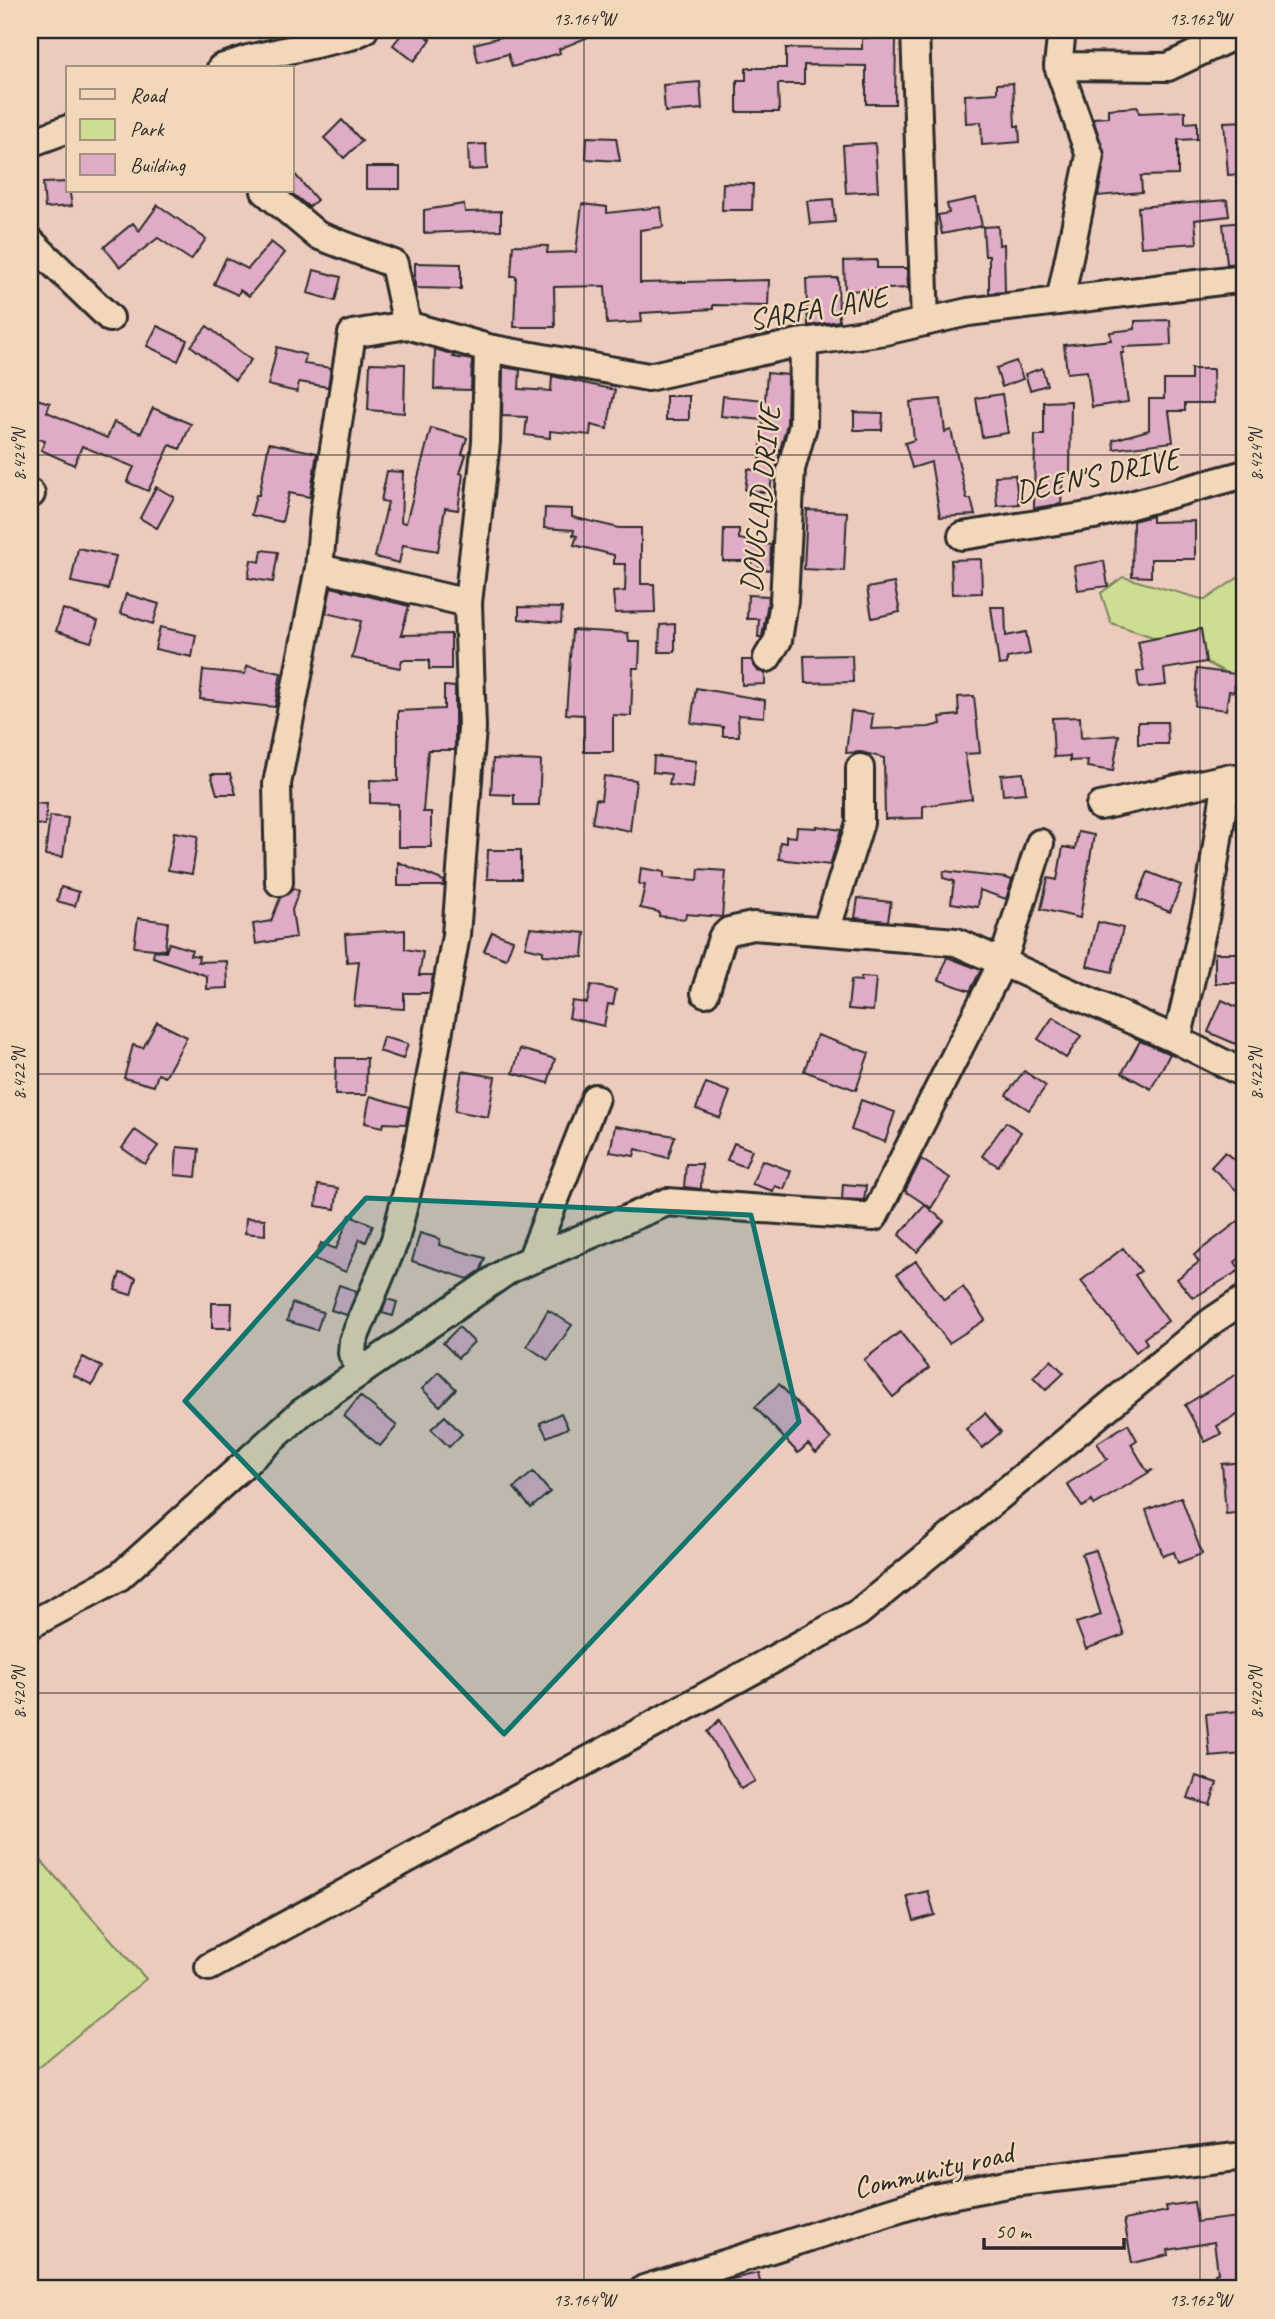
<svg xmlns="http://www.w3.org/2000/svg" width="1275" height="2319" font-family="Caveat,sans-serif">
<rect width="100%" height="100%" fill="#eccabd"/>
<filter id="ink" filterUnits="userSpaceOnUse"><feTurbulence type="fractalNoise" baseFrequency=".0143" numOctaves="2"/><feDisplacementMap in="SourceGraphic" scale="14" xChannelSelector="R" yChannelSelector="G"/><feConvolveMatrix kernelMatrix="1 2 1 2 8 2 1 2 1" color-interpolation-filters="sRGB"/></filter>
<g filter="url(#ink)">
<path fill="#cdde92" stroke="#7c845e" stroke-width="2" d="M1245 573V682L1162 640 1111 623 1101 593 1123 577 1205 600Z
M30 1848 146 1979 30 2074Z"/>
<path fill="#dfabc7" stroke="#2b2b2b" stroke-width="2" d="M405 30H418L431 40 414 61 393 45Z
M515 30H605L559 49 560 53 512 67 508 54 478 62 474 44 516 33Z
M862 38H896L895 104H866V66L804 65V84H778L779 112H737V80H746V68H786V48L862 49Z
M700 82 702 109 665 112 663 85Z
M1013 83 1015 126H1019L1020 142 982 145 981 122 966 123 965 95 997 93V84Z
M1138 107 1139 113 1185 111V123L1197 122V139L1178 140V175L1141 176 1142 192 1098 196 1105 158 1093 118 1108 117V109Z
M342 120 362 141 344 158 324 138Z
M1245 121V174L1228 175 1224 122Z
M587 137 616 138 620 161 586 159Z
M875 143 878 191 846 193 843 145Z
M486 144 487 169 469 170 468 145Z
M366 167H400V189H366Z
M292 171 317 200 309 207 289 191H292Z
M68 182 72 206 45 208 43 183Z
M723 183 753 184 752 210H722Z
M976 198 982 226 942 234 938 215 949 213 947 204Z
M833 199 835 222 810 224 807 201Z
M1227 200 1229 216 1195 220 1197 243 1141 247 1138 207Z
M464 204 465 212 501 211V230L424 233V210Z
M582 204 607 207V213L661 207 663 227 640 230V283L769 280 768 306 713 305V309L641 313 642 322 607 324 605 286 554 287 555 327H514L516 276H511L513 245 548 246 547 253 576 252Z
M158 205 206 239 191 260 158 238 120 267 104 247 133 223 139 231Z
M1245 222V263L1227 264 1223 224Z
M998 226 999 245 1004 244 1005 292 989 293V256H985L983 227Z
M271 242 285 253 249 296 240 290 238 295 214 284 226 258 248 269Z
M877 260V268H907L908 288 845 291 844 261Z
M415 263 461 264V289L415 288Z
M314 270 341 277 335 301 308 293Z
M838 278 839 321 808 326 806 279Z
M1170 320 1171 345 1123 347 1124 353H1121L1128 402 1092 407 1087 371 1067 373 1064 345 1111 340 1110 332 1135 329V321Z
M157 326 187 340 178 361 147 346Z
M207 326 251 360 235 380 191 346Z
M277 347 306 355 304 364 331 368 328 387 299 382 297 392 268 385Z
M435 349 454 355 453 357 472 360 471 390 434 389Z
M1016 361 1023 379 1002 387 996 368Z
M370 363 405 364 404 413 368 410Z
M503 367 520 370 519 389 551 391 552 376 615 390 607 429 591 425 590 435 550 431V438L525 435 527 417 502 416Z
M1042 368 1047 385 1030 390 1025 374Z
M1191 369H1213L1214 403H1185V411H1169L1173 442 1114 449 1113 440 1149 430V399H1164V380H1191Z
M767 373 788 375 787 424 780 450 775 449 770 493 745 490 748 469 759 471 763 420 721 416 723 396 765 400Z
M1002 394 1008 433 982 437 976 398Z
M666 396H689V420H666Z
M30 397 50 403 47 412 107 438 114 422 141 433 153 408 191 424 180 449 170 445 148 491 127 482 134 467 82 446 74 465 41 450 45 441 30 436Z
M941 399 945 432 951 430 967 499H971L975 515 940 517 931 462 912 468 905 443 914 440 910 402Z
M1071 401 1070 474H1063L1061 504 1034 508 1035 435H1044V402Z
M854 412 883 413 882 430H854Z
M431 428 467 438 462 454 466 455 460 473 463 474 458 510 445 508 438 551 403 545 399 563 375 557 388 502 381 501 387 471 403 472 401 522 406 523Z
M269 443 317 453 310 497 289 493 282 522 251 515 256 495H259Z
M1015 475 1019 504 997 506 995 476Z
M156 487 174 497 157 528 140 518Z
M545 508 572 509V517L619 528H641V584H654L655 612 615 613 613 592 625 591 626 564H614V555L574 545 577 536 573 535 574 530 544 528Z
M807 510 847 512 844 571 804 569Z
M1152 516V522L1195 521V559H1151V577L1132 576 1133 521Z
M724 529H739V539L771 545 770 570 751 567 752 561H723Z
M78 548 116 556 108 589 71 582Z
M262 550 278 552 273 582 248 578 251 560 260 562Z
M981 559 982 593 952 594 951 560Z
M1104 561 1108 586 1078 590 1074 566Z
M894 583 900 612 872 618 867 588Z
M331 587 409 606 401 635 451 634V669H429V660H402L400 668 352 658 361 621 326 613Z
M126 594 159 604 153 624 120 613Z
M748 595 769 596 762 637H758L759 619H747Z
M519 607 562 608 561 623 519 619Z
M991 607H1005L1006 636 1026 632 1030 654 1007 658V664L999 665Z
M63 609 98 621 91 642 56 631Z
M675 624V652H659L660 625Z
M160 627 196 635 192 657 155 649Z
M1201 629 1206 662 1164 669 1166 685 1139 688 1137 672 1144 671 1138 642Z
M572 630 628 633 629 642H640L639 668H633L631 716 613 715V752H584V715L566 714Z
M852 655 853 682 805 683 804 656Z
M742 660H752L758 671 765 673V684L742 685Z
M247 666 281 673 275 707 200 699 203 670 245 674Z
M1197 669 1236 674 1234 692 1229 691 1226 710 1195 706Z
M444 686 455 687V750H428L423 812H431V847H398V804L370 803V780L398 781V711L444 709Z
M696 688 765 700 764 717 738 715 739 736H723V727L691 723Z
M974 696 980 753 965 754 972 799 923 806V818L885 819 884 758 861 752 846 753 851 711 873 714 871 729 929 727 941 724 940 717 959 715 958 697Z
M1080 717 1081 738 1119 735 1113 771 1087 767 1088 760 1070 761V756L1054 757 1052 718Z
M1138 722H1167L1168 744H1138Z
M654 756 696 761 693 788 669 785 671 774 653 772Z
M493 759 541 761 539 805H514V795L491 794Z
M1023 773 1026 793 1003 795 1001 775Z
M211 774H230L236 794H217Z
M604 776 636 780 630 831 592 823 596 799 601 800Z
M30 803 47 804 45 825 30 824Z
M50 816 68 818 63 857 45 855Z
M817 826 841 830 830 865 779 859 780 842 786 843V836L796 837 797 827 817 828Z
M174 832 198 836 192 874 168 870Z
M1078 832 1094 835 1080 918 1041 909 1048 878 1057 880 1063 847 1075 849Z
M488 850H521V879H487Z
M398 862 444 881V886H398Z
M641 868 664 872V878L698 880 699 869 726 871 722 917 686 914 685 919 659 916V912L640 908 645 885 639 884Z
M944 871 1006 878 1012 880 1006 899 980 890 978 907 951 903 954 881 943 878Z
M1148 872 1181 885 1170 912 1137 899Z
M61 887 79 892 75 906 57 901Z
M293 888 299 891 292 910 296 937 256 944 253 924 271 921 280 898Z
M858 898 891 902 888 921 855 918Z
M138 918 168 922 165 950 134 947Z
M1098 922 1123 928 1112 972 1087 966Z
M530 928 585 933 583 957 543 955V951L525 947Z
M405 930V949L423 952 419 975H433L430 993H404V1009L354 1006 359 961 347 962 345 934Z
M492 932 513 940 506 959 484 951Z
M169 943 192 950 190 955 199 956 198 962 227 961 228 988 207 989V976L153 957 154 951 166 952Z
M1215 953H1238V983H1215Z
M947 957 981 970 970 991 939 980Z
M861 977 876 978 873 1011 848 1009 851 980 861 981Z
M591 985 616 990 613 1005 608 1004 604 1026 569 1018 572 1001 587 1003Z
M1222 1000 1245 1011V1048L1208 1032Z
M1053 1017 1081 1036 1066 1058 1038 1039Z
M157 1022 187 1037 165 1077 158 1074 154 1086 124 1078 133 1045 143 1048Z
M817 1035 869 1053 856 1090 804 1071Z
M383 1037 408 1044 403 1059 379 1051Z
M1140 1041 1170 1054 1151 1089 1122 1073Z
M520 1049 555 1059 548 1083 513 1073Z
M336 1058H367L366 1095H335Z
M462 1071 495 1077 488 1117 455 1111Z
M1024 1071 1046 1086 1029 1110 1006 1095Z
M706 1083 730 1092 720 1118 696 1109Z
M370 1096 409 1107 406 1124 384 1123 383 1127 365 1123Z
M861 1100 895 1112 885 1142 851 1130Z
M1006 1122 1021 1132 998 1166 982 1156Z
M615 1126 675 1136 668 1158 636 1149 634 1156 610 1152Z
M135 1130 158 1146 145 1164 122 1148Z
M734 1143 752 1150 745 1167 727 1160Z
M177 1147 199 1149 196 1177 175 1175Z
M1225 1152 1245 1170V1198L1211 1167Z
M921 1159 950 1178 931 1208 905 1191Z
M762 1160 791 1171 784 1189 775 1186 773 1191 752 1184Z
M686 1164H702L701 1189 684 1187Z
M843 1184 866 1186 864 1200 842 1199Z
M318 1185 338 1188 335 1209 316 1206Z
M925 1205 944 1221 917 1252 899 1235Z
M350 1215 373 1225 366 1242 360 1239 346 1272 314 1259 321 1243 336 1249Z
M1245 1216V1254L1235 1262 1240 1270 1193 1298 1177 1279 1199 1262 1194 1255Z
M246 1218 265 1219V1235L245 1233Z
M420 1233 440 1239 439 1245 485 1258 481 1270 468 1279 412 1261Z
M1123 1248 1141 1271 1135 1275 1168 1321 1144 1338 1147 1343 1136 1352 1081 1281Z
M916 1261 944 1300 963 1287 985 1320 949 1343 897 1274Z
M120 1273 136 1278 131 1295 115 1290Z
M339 1285 357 1291 347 1315 331 1310Z
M387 1299 397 1302 393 1316 382 1313Z
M212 1303H232L231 1328H212Z
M292 1303 323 1312 317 1330 287 1321Z
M548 1310 572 1325 548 1360 527 1346Z
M459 1327 474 1342 458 1358 443 1343Z
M900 1332 929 1368 893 1397 864 1360Z
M83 1357 102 1367 92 1385 73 1375Z
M1051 1360 1064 1373 1046 1390 1033 1377Z
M1245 1369V1411L1217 1426 1221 1434 1205 1442 1185 1405Z
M439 1372 456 1389 440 1406 422 1389Z
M779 1384 831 1439 816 1453 808 1444 798 1453 755 1407Z
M360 1396 397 1426 380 1446 344 1416Z
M561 1413 568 1428 547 1437 540 1423Z
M985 1413 1001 1432 982 1448 966 1429Z
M445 1416 462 1434 449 1447 431 1429Z
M1128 1424 1137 1440 1131 1444 1147 1471 1153 1470 1094 1505 1092 1501 1082 1507 1067 1484 1107 1459 1097 1443Z
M1245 1462V1512L1226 1514 1222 1464Z
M533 1472 550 1492 531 1508 514 1488Z
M1181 1497 1202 1554 1178 1563 1174 1552 1163 1556 1146 1510Z
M1096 1550 1124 1635 1086 1649 1076 1623 1101 1615 1082 1554Z
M1239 1711 1243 1754 1210 1757 1206 1714Z
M719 1720 755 1781 741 1789 708 1732Z
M1196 1776 1217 1783 1210 1805 1188 1798Z
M928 1891 935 1915 914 1921 907 1896Z
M1194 2202 1197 2222 1238 2217 1245 2289H1220L1215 2273 1218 2272 1214 2242 1168 2250 1169 2255 1132 2263 1124 2220 1167 2211 1166 2206Z
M758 2273 762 2289H715L714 2283Z"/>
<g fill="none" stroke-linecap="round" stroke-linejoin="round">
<g stroke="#2b2b2b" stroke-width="32">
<path id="minor" d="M915 30 925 322
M1058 66 1168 67 1229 38 1245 35
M221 68 248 59 351 36 364 30
M30 143 68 129
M265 191 317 235 394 264 407 325
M30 241 110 318
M1060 301 1090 156 1058 66 1062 30
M30 493 31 494
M962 536 1094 515 1245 474
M319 568 468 603 472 728 456 935 417 1152 395 1240 353 1341 352 1353 361 1372
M468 603 486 442 488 348
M767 658 778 640 784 601 791 469 803 426 804 344
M1100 806 1227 778 1245 780
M279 882 277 784 319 568 324 512 352 334 407 325 488 348 648 377 798 343 885 331 968 312 1245 278
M826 931 860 823V768
M705 993 722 938 729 931 753 926 956 942 1177 1040 1245 1074
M1177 1040 1208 905 1227 778
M531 1260 595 1098
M30 1625 119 1577 301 1413 510 1269 667 1202 874 1217 1003 961 1040 843
M209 1967 858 1613 1212 1321 1245 1299
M644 2289 934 2198 1012 2183 1245 2156"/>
</g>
<use href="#minor" stroke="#f2d8b9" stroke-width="26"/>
</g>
</g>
<path fill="#0f766e" fill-opacity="0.2" stroke="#0f766e" stroke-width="5" stroke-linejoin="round" d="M366 1198 751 1215 799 1422 504 1734 185 1401Z"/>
<path fill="none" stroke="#2b2b2b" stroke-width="2" stroke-opacity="0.45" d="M584 30V2289M1200 30V2289M30 455H1245M30 1074H1245M30 1693H1245"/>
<g text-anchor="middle" stroke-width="5" stroke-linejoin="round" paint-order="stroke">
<g font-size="30" fill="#2b2b2b" stroke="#f2d8b9">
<text transform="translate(818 308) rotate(-10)" y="10">SARFA LANE</text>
<text transform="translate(1097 475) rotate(-12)" y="10">DEEN'S DRIVE</text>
<text transform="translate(760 499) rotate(-84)" y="10">DOUGLAD DRIVE</text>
<text transform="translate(933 2170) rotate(-13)" y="10">Community road</text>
</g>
</g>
<rect width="1275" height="2319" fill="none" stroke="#f2d8b9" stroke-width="77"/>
<rect x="66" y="66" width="228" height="126" fill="#f2d8b9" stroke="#a29380" stroke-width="2"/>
<rect x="80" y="89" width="35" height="10" fill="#f2d8b9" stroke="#a29380" stroke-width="2"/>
<text x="130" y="102" font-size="21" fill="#2b2b2b">Road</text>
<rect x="80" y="119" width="35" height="21" fill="#cdde92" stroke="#a29380" stroke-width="2"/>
<text x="130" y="136" font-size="21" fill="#2b2b2b">Park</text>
<rect x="80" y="154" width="35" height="21" fill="#dfabc7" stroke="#a29380" stroke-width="2"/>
<text x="130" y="172" font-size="21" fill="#2b2b2b">Building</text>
<path d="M984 2238v10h140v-10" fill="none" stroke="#2b2b2b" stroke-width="3.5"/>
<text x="995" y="2238" font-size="21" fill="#2b2b2b" stroke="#f2d8b9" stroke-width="5" paint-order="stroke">50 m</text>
<rect x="38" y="38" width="1198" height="2242" fill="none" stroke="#2b2b2b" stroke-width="2.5"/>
<g font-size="18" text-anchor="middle" fill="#2b2b2b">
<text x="584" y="25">13.164°W</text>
<text x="1200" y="25">13.162°W</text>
<text transform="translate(19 455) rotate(-90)" y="6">8.424°N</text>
<text transform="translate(1256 455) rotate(-90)" y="6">8.424°N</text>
<text transform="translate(19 1074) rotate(-90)" y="6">8.422°N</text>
<text transform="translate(1256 1074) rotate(-90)" y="6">8.422°N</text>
<text transform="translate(19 1693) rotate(-90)" y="6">8.420°N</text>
<text transform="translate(1256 1693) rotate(-90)" y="6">8.420°N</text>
<text x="584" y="2306">13.164°W</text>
<text x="1200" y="2306">13.162°W</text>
</g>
</svg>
